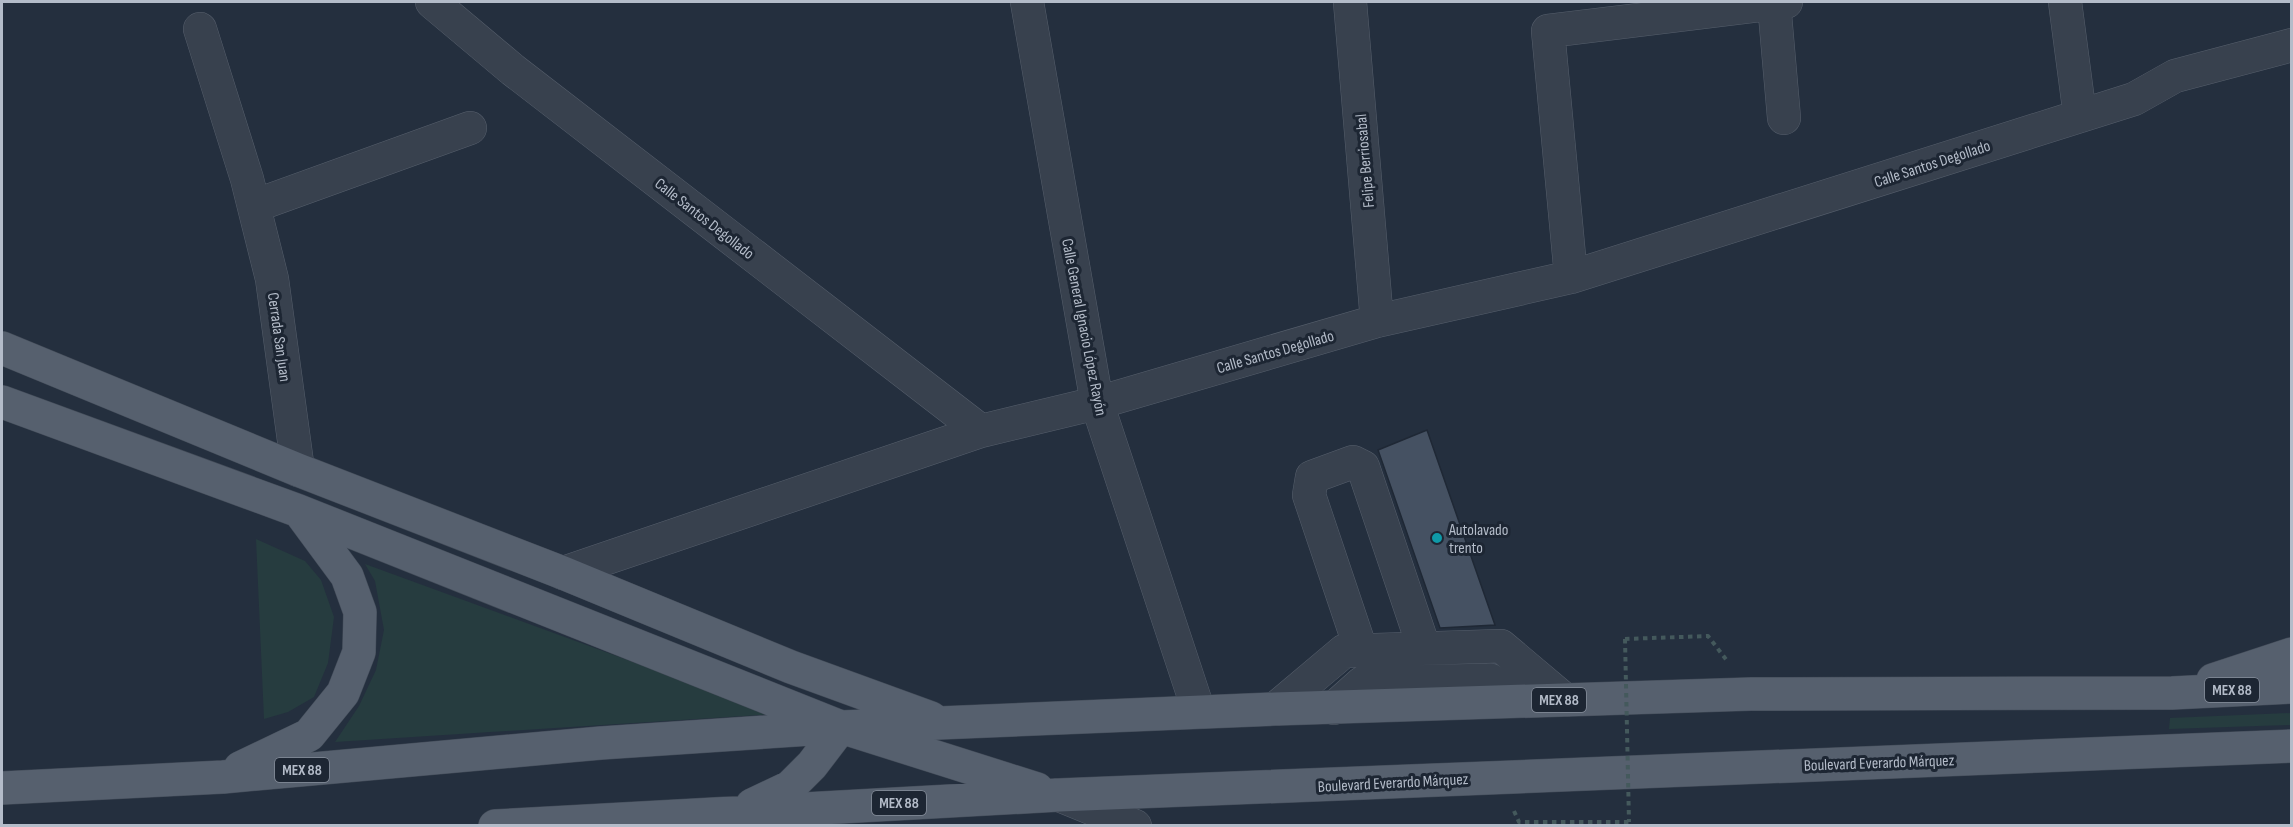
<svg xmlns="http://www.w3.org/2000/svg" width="2293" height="827" font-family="'Sofia Sans Condensed',sans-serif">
<rect width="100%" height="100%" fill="#242f3e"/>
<path fill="#263c3f" d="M256 539 305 561 321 580 334 617 328 663 314 697 288 712 264 719Z
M365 564 775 714 335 742 359 706 376 670 384 630 375 581Z
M2291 713V725L2169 729 2170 718Z"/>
<path fill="#455162" stroke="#1f2835" stroke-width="1.5" d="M1427 430 1495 625 1440 628 1378 450Z"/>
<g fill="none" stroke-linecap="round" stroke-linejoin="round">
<g stroke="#565f6c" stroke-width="34">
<path id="minor" d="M432 2 513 70 981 431
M1027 2 1097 403 1199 712
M1350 2 1377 321
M2065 2 2080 116
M1774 3 1784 118
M200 29 247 179 272 279 298 470
M254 206 470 128
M1571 277 1548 31 1786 2
M563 573 981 431 1097 403 1377 321 1571 277 2134 99 2175 76 2292 45
M1361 650 1309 495 1312 477 1353 462 1363 467 1424 648
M1334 708 1362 683 1490 680 1518 701
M1275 709 1344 651 1501 646 1565 700
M1059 795 1135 826"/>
</g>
<g stroke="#414a57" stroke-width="34">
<path id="major" d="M2 348 298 470 563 573 791 667 931 718
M2 402 299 511 841 727 1037 789
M2213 680 2292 654
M240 768 309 735 343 693 359 652 360 612 347 576 299 511
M2 788 223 777 601 743 841 727 1275 709 1751 694 2172 693 2292 687
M752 805 790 787 812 765 841 727
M495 826 1059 795 2292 746"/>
</g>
<path stroke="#44595c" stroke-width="4" stroke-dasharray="4.5 4.5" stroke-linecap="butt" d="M1625 639 1708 636 1728 662
M1514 811 1519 822H1629"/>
<use href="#minor" stroke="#38414e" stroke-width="33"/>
<use href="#major" stroke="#56606e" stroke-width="33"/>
<path stroke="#44595c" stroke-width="4" stroke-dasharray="4.5 4.5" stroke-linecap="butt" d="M1625 639 1629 822"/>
</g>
<circle fill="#0f9aa8" stroke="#1d2633" stroke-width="2" cx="1437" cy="538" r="6"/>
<g text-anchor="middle" stroke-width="6" stroke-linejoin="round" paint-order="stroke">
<g fill="#1d2633" stroke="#878f9c" stroke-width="1.5">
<rect x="2205" y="678" width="54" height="24" rx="4.5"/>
<rect x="1532" y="688" width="54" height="24" rx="4.5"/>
<rect x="275" y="758" width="54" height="24" rx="4.5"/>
<rect x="872" y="791" width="54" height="24" rx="4.5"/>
</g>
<g font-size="15" font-weight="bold" fill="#b4bcc9">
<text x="2232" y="695">MEX 88</text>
<text x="1559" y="705">MEX 88</text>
<text x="302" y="775">MEX 88</text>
<text x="899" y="808">MEX 88</text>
</g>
<g font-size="16" fill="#b4bcc9" stroke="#1d2633">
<text transform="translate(1364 161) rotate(-95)" y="6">Felipe Berriosabal</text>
<text transform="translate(1932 163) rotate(-18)" y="6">Calle Santos Degollado</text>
<text transform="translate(705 218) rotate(38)" y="6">Calle Santos Degollado</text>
<text transform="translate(1085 327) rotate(79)" y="6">Calle General Ignacio López Rayón</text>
<text transform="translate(280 337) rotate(82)" y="6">Cerrada San Juan</text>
<text transform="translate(1275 351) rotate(-16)" y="6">Calle Santos Degollado</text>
<text transform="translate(1879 762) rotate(-2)" y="6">Boulevard Everardo Márquez</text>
<text transform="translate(1393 782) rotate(-3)" y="6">Boulevard Everardo Márquez</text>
</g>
<g font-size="16" fill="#b4bcc9" stroke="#1d2633" text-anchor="start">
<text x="1449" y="535">Autolavado<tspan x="1449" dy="18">trento</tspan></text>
</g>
</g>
<rect width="2293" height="827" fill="none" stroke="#b4bcc9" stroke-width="6"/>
</svg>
